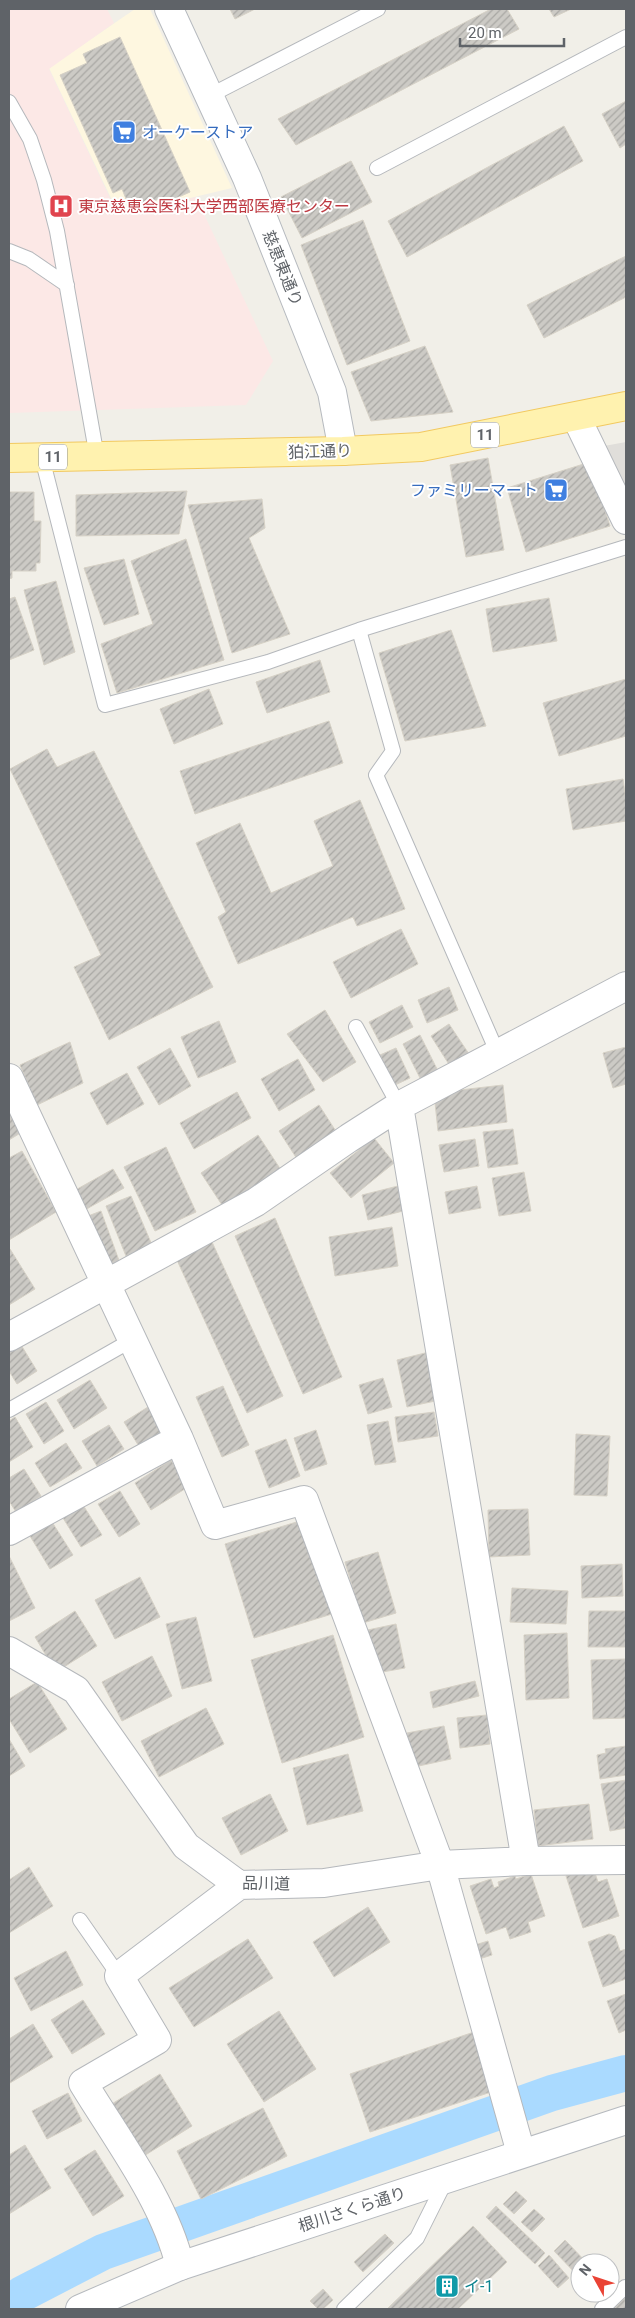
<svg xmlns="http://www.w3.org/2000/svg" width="635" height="2318" font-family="Roboto,'Noto Sans JP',sans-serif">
<defs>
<pattern id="building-hatch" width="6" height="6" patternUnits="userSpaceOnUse" patternTransform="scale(1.25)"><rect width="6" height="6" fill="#cccac5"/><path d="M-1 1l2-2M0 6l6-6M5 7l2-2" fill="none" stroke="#a9a8a4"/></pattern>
</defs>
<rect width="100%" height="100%" fill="#f1efe8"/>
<path fill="#fef7e0" d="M135 9H150L232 188 119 215 49 68Z"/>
<path fill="#e0deda" d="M626 442V491L604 446Z"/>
<path fill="#fce8e6" d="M9 9H107L114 23 49 69 118 215 196 197 273 361 246 405 9 413Z"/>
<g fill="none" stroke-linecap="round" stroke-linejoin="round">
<path stroke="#aadaff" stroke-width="36" d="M9 2303 22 2294 103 2252 552 2093 626 2073"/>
</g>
<path fill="url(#building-hatch)" stroke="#d6d1c6" d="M230 9H255L235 19Z
M491 9H507L519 29 296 145 278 119Z
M549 9H571L554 17Z
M120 37 190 192 163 204 161 198 131 211 122 189 113 193 60 75 87 63 83 54Z
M626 101V144L620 148 602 114Z
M564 126 583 161 407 257 388 221Z
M351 161 372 202 302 238 281 197Z
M363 220 410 341 347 365 301 245Z
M626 256V297L544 338 527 305Z
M425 346 453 412 371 421 351 372Z
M488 458 504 550 466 557 450 465Z
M590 462 610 526 526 552 507 488Z
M187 491 179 534 76 536V495Z
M9 492H34V521H41L40 563H36V571H12V578L9 579Z
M262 499 265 528 249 538 290 634 232 653 188 505Z
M186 539 224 660 117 693 101 644 153 624 131 561Z
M124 559 139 614 104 625 84 568Z
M56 581 75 652 44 665 24 590Z
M15 597 34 650 9 660V599Z
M549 598 557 641 493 652 486 609Z
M451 630 486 726 405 741 379 653Z
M320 660 330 692 267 713 256 682Z
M626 679V736L559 756 543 703Z
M209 689 223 724 174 744 160 709Z
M329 721 343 763 195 814 180 771Z
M47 749 57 767 94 751 213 987 109 1040 74 967 101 955 10 769Z
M623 779 626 800V821L573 830 566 789Z
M360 800 405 909 357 926 353 917 238 964 218 917 226 912 196 843 240 823 271 893 333 866 314 821Z
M401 929 418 964 351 998 333 962Z
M449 987 458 1010 427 1023 418 1000Z
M402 1005 413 1027 380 1043 369 1022Z
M325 1010 356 1062 323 1082 287 1034Z
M219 1021 236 1062 198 1078 181 1037Z
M449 1024 469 1054 450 1066 431 1036Z
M420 1035 438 1071 421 1080 403 1044Z
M70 1042 83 1083 37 1105 20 1065Z
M626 1047V1084L613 1088 603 1053Z
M170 1048 191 1086 159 1105 137 1067Z
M396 1048 410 1078 395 1085 380 1055Z
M298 1059 315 1090 279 1111 261 1079Z
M127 1073 144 1104 107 1125 90 1093Z
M503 1085 507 1122 438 1131 434 1093Z
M237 1092 251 1118 194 1149 180 1123Z
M319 1105 339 1136 299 1162 279 1131Z
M11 1112 22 1132 9 1140V1114Z
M513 1129 518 1164 488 1168 483 1132Z
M258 1135 281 1170 224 1208 201 1173Z
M374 1138 394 1163 351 1198 330 1173Z
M475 1139 479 1166 444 1172 439 1145Z
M166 1147 196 1212 155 1231 124 1167Z
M22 1151 56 1212 9 1240V1158Z
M113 1169 124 1188 83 1211 72 1192Z
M524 1172 531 1211 499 1216 492 1178Z
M398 1186 403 1211 368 1220 362 1195Z
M477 1186 481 1208 449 1214 445 1192Z
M131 1196 152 1245 126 1256 106 1206Z
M101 1211 121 1266 104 1273 83 1218Z
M275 1218 342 1377 303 1394 235 1236Z
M392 1227 398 1266 335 1276 329 1237Z
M212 1242 283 1396 247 1413 176 1258Z
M10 1249 35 1289 9 1305V1250Z
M18 1340 37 1371 17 1384 9 1371V1345Z
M429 1352 440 1400 407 1407 397 1360Z
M383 1378 392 1407 368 1414 359 1385Z
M90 1380 107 1408 74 1429 57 1400Z
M223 1386 249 1445 222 1457 196 1397Z
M46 1402 64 1431 44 1444 26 1414Z
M148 1407 164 1434 140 1448 124 1422Z
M434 1412 438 1436 398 1442 395 1417Z
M15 1417 33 1447 9 1462V1421Z
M388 1421 396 1462 375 1465 367 1425Z
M109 1425 124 1449 97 1466 82 1441Z
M316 1430 327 1464 305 1471 294 1438Z
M576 1434 610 1436 607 1496 574 1495Z
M286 1439 300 1476 269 1488 255 1451Z
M66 1443 82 1468 50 1487 35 1463Z
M171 1460 188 1487 151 1510 135 1483Z
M24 1469 41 1496 16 1512 9 1501V1478Z
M120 1491 140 1524 119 1537 98 1504Z
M83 1505 102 1535 81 1547 63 1518Z
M528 1509 530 1555 489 1557 488 1510Z
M303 1520 332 1614 254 1638 225 1544Z
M52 1522 73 1555 50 1569 30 1536Z
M378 1552 396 1613 363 1623 345 1562Z
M9 1556 35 1608 9 1621Z
M622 1564 623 1596 582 1598 581 1566Z
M140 1577 160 1617 115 1639 95 1600Z
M512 1588 568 1591 566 1624 510 1622Z
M75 1611 97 1646 56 1672 35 1637Z
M589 1611H626V1647H588Z
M196 1617 212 1681 182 1689 166 1624Z
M396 1624 405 1668 371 1674 363 1631Z
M567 1633 569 1698 526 1700 524 1635Z
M333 1635 364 1737 282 1763 251 1660Z
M152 1656 172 1696 122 1721 102 1682Z
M626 1659V1718L593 1719 591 1660Z
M475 1681 479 1696 433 1708 430 1692Z
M37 1682 67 1729 30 1753 9 1719V1699Z
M206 1708 224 1744 159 1777 141 1741Z
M487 1715 490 1744 460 1748 457 1718Z
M444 1726 451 1759 414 1767 407 1733Z
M9 1739 25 1766 9 1776Z
M626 1746V1775L600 1779 597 1755 606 1753 605 1749Z
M348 1754 363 1811 307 1825 293 1768Z
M626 1780V1817H624L626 1828 610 1831 601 1784Z
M270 1794 288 1831 241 1855 222 1818Z
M589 1804 593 1839 538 1846 534 1810Z
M29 1867 53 1906 9 1933V1880Z
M589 1870 590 1874 595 1873 598 1882 607 1879 619 1916 583 1928 566 1876Z
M531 1874 545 1916 528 1922 531 1932 510 1939 506 1927 486 1934 470 1886 491 1879 494 1888 499 1886 498 1882 515 1876 516 1879Z
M368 1907 390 1942 334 1977 313 1942Z
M609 1934 615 1936 620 1951 626 1949V1979L603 1987 588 1942Z
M248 1939 273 1978 194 2027 169 1988Z
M488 1941 492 1955 479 1959 475 1945Z
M66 1951 83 1985 31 2011 14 1978Z
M626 1994V2030L619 2033 607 2001Z
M83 2000 105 2034 72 2054 51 2020Z
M279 2011 316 2069 264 2102 227 2044Z
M33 2024 53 2057 10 2083 9 2039Z
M474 2032 494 2091 370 2132 350 2074Z
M160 2074 192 2126 139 2159 107 2107Z
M68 2093 82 2121 47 2139 32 2111Z
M263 2108 287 2156 201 2199 177 2151Z
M25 2145 51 2188 9 2214V2155Z
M95 2150 124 2196 93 2216 64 2169Z
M516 2191 527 2201 514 2214 503 2204Z
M496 2206 545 2253 535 2264 486 2217Z
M534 2209 545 2219 532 2232 521 2222Z
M473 2226 507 2262 458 2309H387Z
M385 2234 394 2243 363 2272 354 2262Z
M565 2240 587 2263H580V2278L554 2251Z
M549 2255 569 2278 558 2288 538 2266Z
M323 2289 333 2300 323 2309H318L310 2301Z
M625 2298 626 2309H617L615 2308Z"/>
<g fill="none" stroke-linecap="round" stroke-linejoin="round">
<g stroke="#b5b8bc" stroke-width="16">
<path id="lane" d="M209 96 378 9
M9 102 30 139 44 180 57 231 97 457
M377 168 626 37
M9 251 29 259 67 285
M42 458 105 705 268 662 359 630 626 547
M359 630 393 751 376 775 498 1054
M356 1027 399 1106
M9 1410 132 1340
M80 1920 119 1976
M344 2309 417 2238 446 2180
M602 2309 625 2287"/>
</g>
<g stroke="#b5b8bc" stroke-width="30">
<path id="street" d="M576 417 626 520
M9 1078 179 1439 215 1525 304 1500 440 1865 521 2153
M399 1106 526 1861
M9 1337 256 1202 349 1138 399 1106 626 986
M9 1531 179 1439
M9 1651 76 1690 186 1846 239 1885 324 1883 440 1865 526 1861 626 1860
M180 2266C165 2202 117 2139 83 2083L157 2040 119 1976 239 1885"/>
</g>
<g stroke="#b6babf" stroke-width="30">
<path id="secondary" d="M169 9 247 178 332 392 343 451
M80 2309 180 2266 626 2120"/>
</g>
<g stroke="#f2c960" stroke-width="30">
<path id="primary" d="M9 458 343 451 421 447 626 406"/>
</g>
<use href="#lane" stroke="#fff" stroke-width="14"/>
<use href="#street" stroke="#fff" stroke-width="28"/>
<use href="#secondary" stroke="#fff" stroke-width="28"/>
<use href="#primary" stroke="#fff2af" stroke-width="28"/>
</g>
<defs>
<g id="supermarket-square" transform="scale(1.25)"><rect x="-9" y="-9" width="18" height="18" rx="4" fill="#3f7fe0" stroke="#fff"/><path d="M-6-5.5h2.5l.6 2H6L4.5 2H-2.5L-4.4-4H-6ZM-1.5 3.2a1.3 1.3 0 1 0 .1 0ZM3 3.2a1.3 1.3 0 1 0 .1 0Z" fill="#fff"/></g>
<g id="hospital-square" transform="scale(1.25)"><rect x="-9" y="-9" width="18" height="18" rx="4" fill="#e0444e" stroke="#fff"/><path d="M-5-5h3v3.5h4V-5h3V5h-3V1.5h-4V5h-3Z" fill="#fff"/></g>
<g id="building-square" transform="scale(1.25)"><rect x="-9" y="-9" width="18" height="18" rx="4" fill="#0f9aa8" stroke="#fff"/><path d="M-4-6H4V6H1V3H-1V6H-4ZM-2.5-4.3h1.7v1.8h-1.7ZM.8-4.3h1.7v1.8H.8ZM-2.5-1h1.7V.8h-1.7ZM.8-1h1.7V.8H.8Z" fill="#fff"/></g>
</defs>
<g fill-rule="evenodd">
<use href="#supermarket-square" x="124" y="132"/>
<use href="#hospital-square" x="61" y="206"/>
<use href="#supermarket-square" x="556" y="490"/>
<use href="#building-square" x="447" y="2286"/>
</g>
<g text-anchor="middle" stroke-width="4" stroke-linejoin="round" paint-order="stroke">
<g fill="#fff" stroke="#8f9295" stroke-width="1">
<rect x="471" y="422.5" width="28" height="25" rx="4"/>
<rect x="39" y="444.5" width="28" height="25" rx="4"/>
</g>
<g font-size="15" font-weight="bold" fill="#5f6368">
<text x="485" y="440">11</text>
<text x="53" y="462">11</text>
</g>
<g font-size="16" fill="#366cbe" stroke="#fff" text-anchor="start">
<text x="142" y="138">オーケーストア</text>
<text x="538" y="496" text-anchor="end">ファミリーマート</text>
</g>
<g font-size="16" fill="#be3a42" stroke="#fff" text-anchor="start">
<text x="78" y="212">東京慈恵会医科大学西部医療センター</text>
</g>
<g font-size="16" fill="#5f6368" stroke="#fff">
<text transform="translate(283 268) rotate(68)" y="6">慈恵東通り</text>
<text transform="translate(320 451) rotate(-2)" y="6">狛江通り</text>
<text transform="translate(266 1883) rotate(1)" y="6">品川道</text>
<text transform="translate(352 2209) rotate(-18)" y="6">根川さくら通り</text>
</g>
<g font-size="16" fill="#0d838f" stroke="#fff" text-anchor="start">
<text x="464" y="2292">イ-1</text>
</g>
</g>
<rect width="635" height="2318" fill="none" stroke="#5f6368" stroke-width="20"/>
<g transform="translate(595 2278) rotate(310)"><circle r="24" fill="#ffffff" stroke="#bfc1c3"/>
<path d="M0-4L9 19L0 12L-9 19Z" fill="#ea4335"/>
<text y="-8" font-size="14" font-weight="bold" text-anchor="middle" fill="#5f6368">N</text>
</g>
<path d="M460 38v8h104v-8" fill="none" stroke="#5f6368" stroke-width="2.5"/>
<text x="468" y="38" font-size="15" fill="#5f6368" stroke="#ffffff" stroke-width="4" paint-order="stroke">20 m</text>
</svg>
